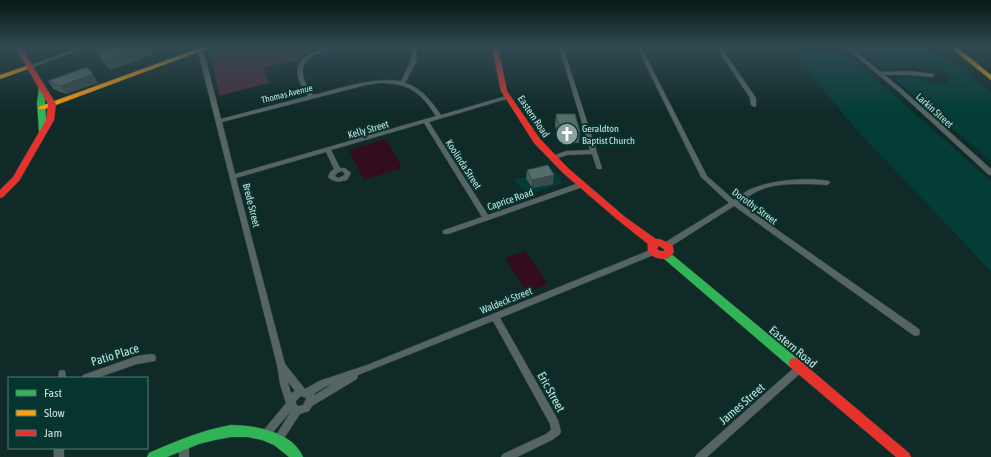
<svg xmlns="http://www.w3.org/2000/svg" width="991" height="457" font-family="'Asap Condensed',sans-serif">
<rect width="100%" height="100%" fill="#102a28"/>
<path fill="#043d38" d="M857 47H914L943 55 991 92V161L897 81 898 78 912 76 930 82 945 84 953 77 936 68 915 66 888 70 881 68Z
M845 52 991 181V271L853 126 794 53Z
M554 171 561 178 560 184 528 194 514 180Z"/>
<path fill="#4d2d3a" d="M218 47H318L309 51 297 60 264 68 269 83 222 95H219L211 55Z"/>
<path fill="#330c1f" d="M386 139 402 168 364 180 349 150Z
M525 251 548 284 527 292 505 258Z"/>
<g fill="none" stroke-linecap="round" stroke-linejoin="round">
<g stroke="#304643" stroke-width="1">
<path id="street" d="M81 47H88L31 68H27L26 67Z
M333 47H353L351 48C335 49 299 51 303 75 304 82 309 89 313 95 342 88 370 77 401 81L410 63 413 47H417L416 63 405 83C422 88 431 101 441 115L506 96H510V98L429 122 488 215 579 183H581L584 185 583 187 448 234H444L442 232 444 230 482 217 424 123 331 150 340 168H345L351 173 347 180C340 182 334 183 328 177L330 172 334 169 326 152 236 178 285 364 305 389 319 381 367 365 650 250H656L657 252 656 254 500 318 558 420 561 432 559 435 552 440 517 457H501L503 454 546 434 551 430 550 424 493 321 358 375 357 379 312 406 309 411 300 414 281 443 278 445 275 443 273 440 291 411 269 437 266 439 263 437 261 434 263 431 286 403 280 384 277 365 199 56 197 51 201 50 205 56 221 119 308 96C304 90 299 83 298 76 294 56 318 49 333 47ZM380 83C409 83 420 92 436 116L235 174 222 122 366 85ZM342 171 345 174 343 176 338 178 335 176 337 173ZM288 382 295 391 291 393ZM332 384 315 395 314 394 325 387ZM301 396 306 398V399L303 405 298 406 296 404V401Z
M559 47H563L602 168 601 169H597L592 154 567 155 552 160 549 158 550 157 566 151 590 150Z
M637 47H641L707 176 734 200C741 195 748 189 756 187 774 180 810 177 829 181L830 183 827 185C807 184 776 182 758 191 751 194 745 199 739 203L919 329 920 332 919 335 916 336 913 335 734 206 670 247H664L663 245 664 243 729 203 701 177Z
M716 47H721L756 98V106L754 107 751 105 750 98Z
M845 47H850L881 72 910 71 934 74V76L932 77 910 75H885L904 91 991 169V175H989L900 93Z
M152 354 155 355 156 358 155 361 137 364 97 378H82L83 375 137 356Z
M800 364 803 365 804 368 803 371 707 457H695L697 454 797 365Z
M62 370 65 371 66 378H58L59 371Z
M184 439 187 441 189 444V457H179V444L181 441Z
M54 448H64V457H54Z"/>
</g>
<g stroke="#304643" stroke-width="1">
<path id="fast" d="M42 85 45 87V103L47 132 43 134 39 132 37 103 39 87Z
M666 251 669 252 798 359 799 363 798 367 794 368 790 367 663 258 661 255 663 252Z
M231 425C255 425 293 432 303 457H289L274 445 262 440 247 437H231L215 440 199 444 167 457H147L149 453C176 441 202 430 231 425Z"/>
</g>
<g stroke="#304643" stroke-width="1">
<path id="slow" d="M203 47H212L45 109H39L38 107Z
M950 47H957L991 75V80Z
M29 65 31 66V68L0 79V75Z"/>
</g>
<g stroke="#304643" stroke-width="1">
<path id="jam" d="M15 47H21L56 104 54 120 19 181 3 197 0 198V190L13 177 46 120 48 104Z
M492 47H498L507 91 540 139 569 169 625 217 656 239H659L672 244 674 252 669 258C659 261 645 256 648 244L619 221 563 173 534 143 501 91ZM659 246 664 249V251H660L657 249Z
M794 358 798 359 909 453 911 457H896L790 367 789 363 790 359Z"/>
</g>
<use href="#street" fill="#566463" fill-rule="evenodd"/>
<use href="#fast" fill="#30b455" fill-rule="evenodd"/>
<use href="#slow" fill="#ff9f0a" fill-rule="evenodd"/>
<use href="#jam" fill="#e5322d" fill-rule="evenodd"/>
</g>
<path fill="#475e5b" d="M91 47H151L155 54 110 70Z
M48 81 98 83 66 94 53 89Z
M556 114 580 132 579 143H565L557 133 555 125Z
M527 170 553 184 532 188 526 178Z"/>
<path fill="#3a4c4a" d="M141 47H151L155 54 110 70 104 60Z
M93 74 98 83 66 94 60 86Z
M554 175 553 184 532 188V180Z"/>
<path fill="#536d6a" stroke="#3a4c4a" d="M93 47H141L104 60Z
M87 67 93 74 60 86 48 81Z
M556 114H575L580 132H567L558 122Z
M548 165 554 175 532 180 527 170Z"/>
<linearGradient id="sky" x2="0" y2="1"><stop stop-color="#091716"/><stop offset="0.42" stop-color="#314a53"/><stop offset="1" stop-color="#314a53" stop-opacity="0"/></linearGradient>
<rect width="991" height="111" fill="url(#sky)"/>
<defs>
<g id="church-disc" transform="scale(1.15)"><circle r="9.5" fill="#8aa19e" stroke="#063530"/><path d="M-1.2-6h2.4v3.5h3.3v2.4h-3.3V6h-2.4V-.1h-3.3v-2.4h3.3Z" fill="#fff"/></g>
</defs>
<g fill-rule="evenodd">
<use href="#church-disc" x="567" y="134"/>
</g>
<g text-anchor="middle" stroke-width="4" stroke-linejoin="round" paint-order="stroke">
<g font-size="9" fill="#cbe1dd" stroke="#063530">
<text transform="translate(287 94) rotate(-14)" y="3">Thomas Avenue</text>
</g>
<g font-size="10" fill="#cbe1dd" stroke="#063530">
<text transform="translate(935 110) rotate(42)" y="4">Larkin Street</text>
<text transform="translate(534 116) rotate(56)" y="4">Eastern Road</text>
<text transform="translate(368 129) rotate(-16)" y="4">Kelly Street</text>
<text transform="translate(464 164) rotate(57)" y="4">Koolinda Street</text>
<text transform="translate(510 199) rotate(-19)" y="4">Caprice Road</text>
<text transform="translate(252 205) rotate(76)" y="4">Brede Street</text>
<text transform="translate(755 206) rotate(36)" y="4">Dorothy Street</text>
<text transform="translate(506 300) rotate(-22)" y="4">Waldeck Street</text>
</g>
<g font-size="10" fill="#cbe1dd" stroke="#063530" text-anchor="start">
<text x="582" y="132">Geraldton<tspan x="582" dy="12">Baptist Church</tspan></text>
</g>
<g font-size="12" fill="#cbe1dd" stroke="#063530">
<text transform="translate(793 347) rotate(40)" y="4">Eastern Road</text>
<text transform="translate(115 355) rotate(-17)" y="4">Patio Place</text>
<text transform="translate(551 392) rotate(61)" y="4">Eric Street</text>
<text transform="translate(742 404) rotate(-41)" y="4">James Street</text>
</g>
</g>
<rect x="8" y="377" width="140" height="72" fill="#063530" stroke="#557a75"/>
<rect x="16" y="390" width="20" height="6" fill="#30b455" stroke="#557a75"/>
<text x="44" y="397" font-size="12" fill="#cbe1dd">Fast</text>
<rect x="16" y="410" width="20" height="6" fill="#ff9f0a" stroke="#557a75"/>
<text x="44" y="417" font-size="12" fill="#cbe1dd">Slow</text>
<rect x="16" y="430" width="20" height="6" fill="#e5322d" stroke="#557a75"/>
<text x="44" y="437" font-size="12" fill="#cbe1dd">Jam</text>
</svg>
